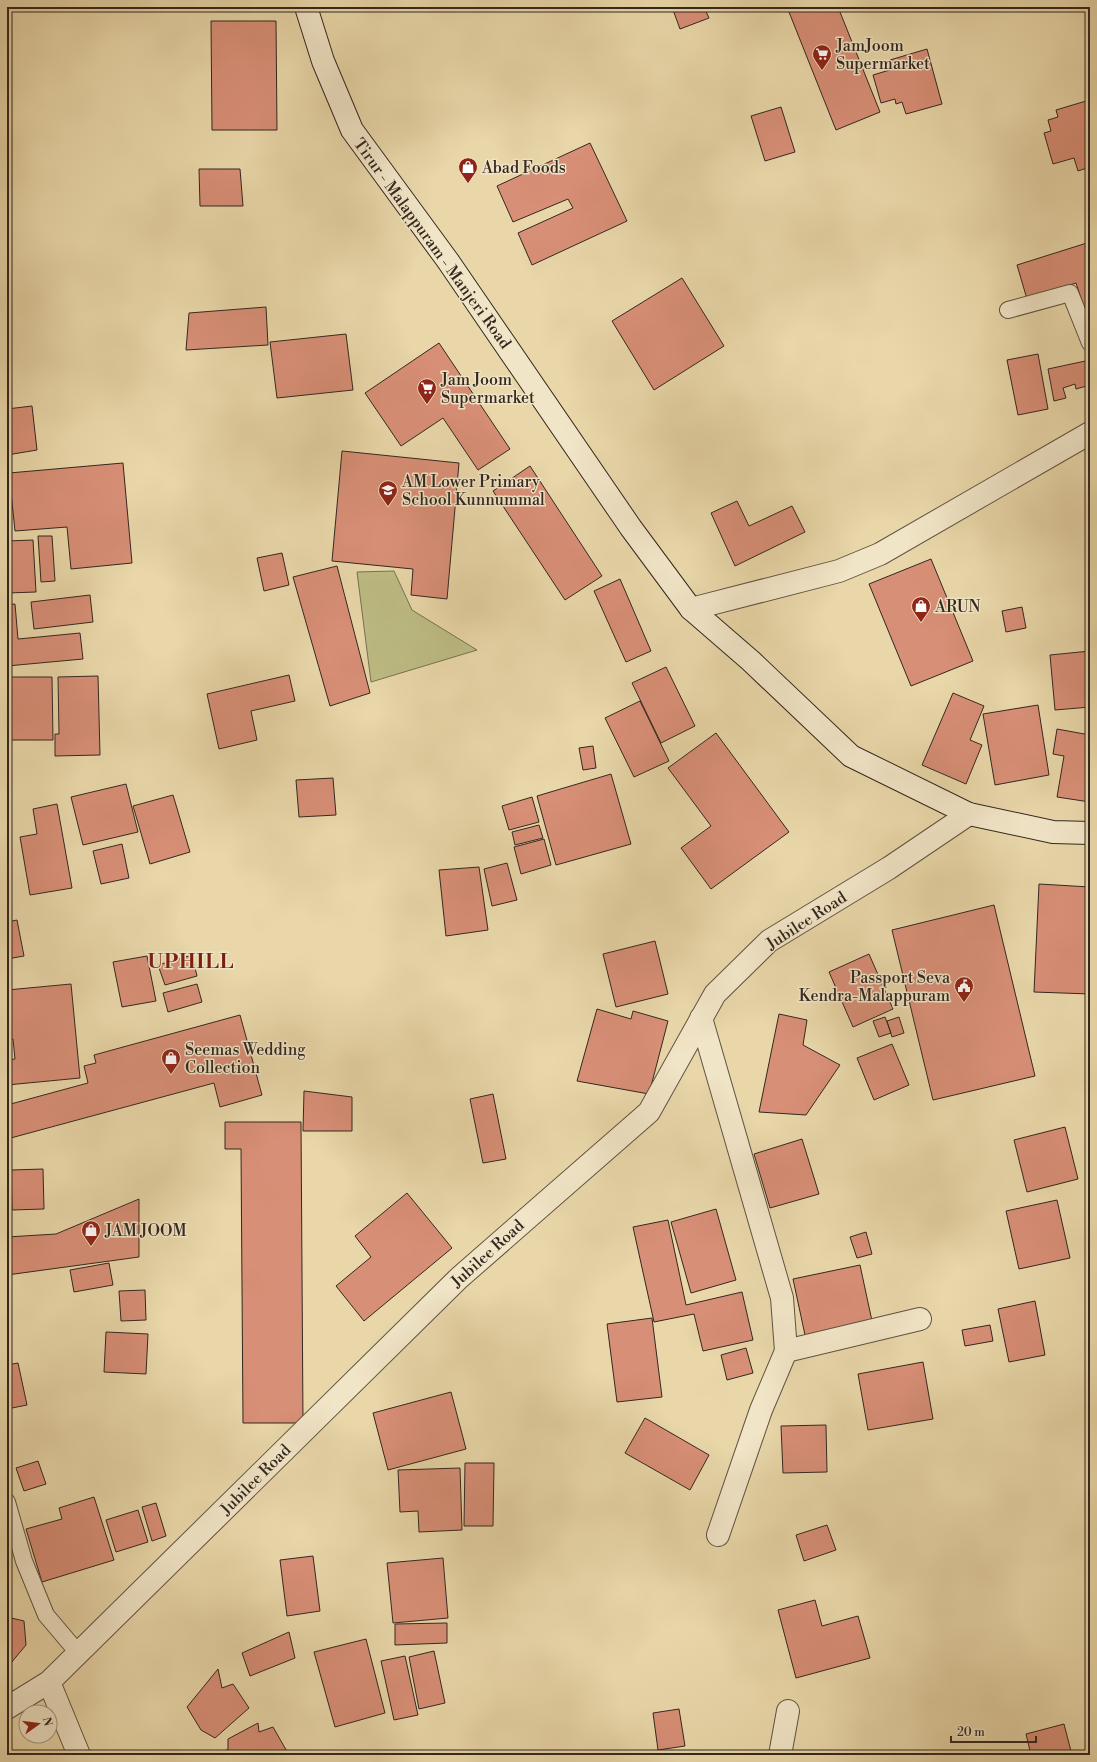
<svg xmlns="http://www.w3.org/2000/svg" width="1097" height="1762" font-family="'Libre Bodoni',serif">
<rect width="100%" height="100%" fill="#e9d7a9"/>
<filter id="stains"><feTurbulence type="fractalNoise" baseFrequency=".005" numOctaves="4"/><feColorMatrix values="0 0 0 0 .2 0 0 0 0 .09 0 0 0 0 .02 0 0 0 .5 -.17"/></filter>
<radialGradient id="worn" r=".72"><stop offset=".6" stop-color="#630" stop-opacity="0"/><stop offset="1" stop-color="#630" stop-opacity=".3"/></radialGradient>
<path fill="#bdbc84" stroke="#787252" d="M394 571 412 610 477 650 371 682 357 572Z"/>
<path fill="#d88f77" stroke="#33271f" d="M672 7H704L709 18 680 29Z
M787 7H838L880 112 836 130Z
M211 21H276L277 130H212Z
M927 49 942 104 906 114 902 102 896 104 895 99 881 103 873 75 893 69 890 60Z
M1086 101 1090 115V167L1078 171 1074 158 1053 164 1044 133 1051 131 1048 120 1058 117 1056 110Z
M781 107 795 152 765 161 751 116Z
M590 143 627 221 532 265 518 233 573 208 568 199 513 222 497 186Z
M199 169H240L243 206H200Z
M1090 242V326L1076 283 1027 299 1017 265Z
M682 278 724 346 654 390 612 321Z
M266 307 268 345 186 350 189 313Z
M346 334 353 390 277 398 270 342Z
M439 343 510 449 478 470 443 418 401 446 365 393Z
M1038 354 1048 409 1018 415 1007 360Z
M1090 360V385L1076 389 1075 384 1063 388 1066 398 1054 401 1048 369Z
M32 406 37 450 7 455V409Z
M342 451 459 463 447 599 411 595 413 569 332 561Z
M123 463 132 563 71 569 67 527 15 531 9 473Z
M530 466 602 576 565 600 493 491Z
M737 501 749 526 792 506 805 532 735 566 711 513Z
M38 536H52L55 581 41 582Z
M33 540 36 592 7 593V541Z
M282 553 289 585 264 591 257 558Z
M931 559 973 661 911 686 869 584Z
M337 566 370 693 330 706 293 577Z
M620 579 651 651 626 662 594 591Z
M90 595 93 622 34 629 31 602Z
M15 604 18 639 80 633 83 659 7 666V605Z
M1022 607 1026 628 1006 632 1002 611Z
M1090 651V707L1055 710 1050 655Z
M666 667 695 726 661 743 632 683Z
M289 675 295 701 251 711 257 740 219 749 207 694Z
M98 676 100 755 55 756V734H59L58 677Z
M7 677H52L53 740H7Z
M953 693 984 706 970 740 982 745 966 784 922 765Z
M640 701 669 761 634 777 605 718Z
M1038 705 1049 775 995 785 983 714Z
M1057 729 1090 735V802L1057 797 1064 756 1053 754Z
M716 733 789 832 711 889 681 848 711 826 668 768Z
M593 746 596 768 583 770 579 748Z
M611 774 631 844 556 865 537 796Z
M333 778 336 815 299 817 296 780Z
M126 784 138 832 83 845 71 797Z
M173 795 190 852 150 864 133 806Z
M532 797 539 822 509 830 502 806Z
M57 804 72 888 30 895 20 837 37 834 33 809Z
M539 825 543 838 515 845 512 832Z
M544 839 551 865 521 874 514 847Z
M122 844 129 878 101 884 93 851Z
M507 863 517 900 492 906 484 869Z
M479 867 488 930 446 936 439 870Z
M1039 884 1090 887V994L1034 992Z
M994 905 1035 1076 933 1100 892 930Z
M17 920 24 956 7 959V922Z
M655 941 668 994 616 1007 603 954Z
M869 954 893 1009 853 1027 829 972Z
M192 955 197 976 165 985 158 965Z
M147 956 156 1001 122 1007 113 962Z
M71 984 80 1078 7 1085V1060L15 1059 13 1039H7V990Z
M197 984 202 1002 168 1012 163 993Z
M597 1009 631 1019 633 1011 668 1021 649 1094 577 1081Z
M779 1014 807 1020 803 1045 840 1065 806 1115 759 1112Z
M240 1015 262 1095 220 1107 214 1083 7 1139V1105L88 1083 84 1066 96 1063 94 1055Z
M885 1017 891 1033 879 1037 873 1021Z
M899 1017 904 1033 892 1037 887 1021Z
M892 1044 909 1085 874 1100 857 1058Z
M304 1091 352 1097V1131H303Z
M493 1094 506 1159 483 1163 470 1099Z
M225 1122H301L303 1423H243L241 1149H225Z
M1065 1127 1078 1179 1027 1192 1014 1140Z
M802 1139 819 1194 770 1208 754 1154Z
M43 1169 44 1209 12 1210 11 1170Z
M407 1193 452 1248 364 1321 336 1286 371 1257 355 1236Z
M139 1199V1257L7 1275V1237L56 1234Z
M1057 1200 1070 1258 1019 1269 1006 1211Z
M716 1209 736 1280 691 1293 671 1222Z
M668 1220 686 1305 742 1292 753 1340 703 1351 694 1314 654 1322 633 1227Z
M866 1232 872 1254 857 1258 850 1237Z
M109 1263 113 1285 74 1292 70 1270Z
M860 1265 872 1321 805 1335 793 1279Z
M145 1290 146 1320 121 1321 119 1291Z
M1035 1301 1045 1355 1009 1362 998 1309Z
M652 1318 662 1397 617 1402 607 1324Z
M990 1325 993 1341 965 1346 962 1330Z
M106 1332 148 1334 146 1374 104 1372Z
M746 1348 753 1373 727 1380 721 1355Z
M923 1362 933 1419 868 1430 858 1374Z
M18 1363 27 1405 7 1409V1365Z
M451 1392 466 1449 388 1470 373 1413Z
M645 1418 709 1455 690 1490 625 1453Z
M826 1425 827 1472 783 1473 781 1426Z
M38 1461 46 1484 24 1491 16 1468Z
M465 1463H494L493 1526H464Z
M460 1468 462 1530 419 1532 418 1511 400 1512 398 1470Z
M94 1497 114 1560 42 1582 26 1529 62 1519 59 1508Z
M156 1503 166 1536 152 1541 142 1507Z
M138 1510 148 1542 116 1552 106 1520Z
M827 1525 836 1550 804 1561 796 1535Z
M313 1556 320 1611 287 1616 280 1560Z
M443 1558 448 1618 393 1623 387 1563Z
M815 1600 822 1626 858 1616 870 1658 796 1678 778 1610Z
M7 1617 24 1621 26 1645 11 1663H7Z
M447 1623V1643L395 1645V1624Z
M289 1632 295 1658 250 1676 242 1653Z
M366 1639 385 1713 335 1727 314 1652Z
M434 1651 445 1703 419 1709 409 1657Z
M405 1656 418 1715 394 1720 381 1661Z
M218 1669 222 1688 233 1684 249 1708 215 1738 201 1730 187 1707Z
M679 1709 685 1746 658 1750 653 1713Z
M258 1723 259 1732 273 1727 289 1755H220L228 1749V1739Z
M1064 1724 1072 1755H1031L1026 1734Z"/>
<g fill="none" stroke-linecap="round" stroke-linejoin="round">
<g stroke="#605342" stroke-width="18">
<path id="service" d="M1008 310 1070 293 1090 343
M7 1502 24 1561 46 1615 79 1654"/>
</g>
<g stroke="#605342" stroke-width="24">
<path id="minor" d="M691 609 839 571 880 554 1090 433
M701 1018 782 1298 786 1351 761 1410 718 1535
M786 1351 920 1319
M49 1682 79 1755
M7 1708 49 1682 459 1278 649 1112 715 994 769 941 889 868 969 814
M780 1755 788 1711"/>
</g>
<g stroke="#33271f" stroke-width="24">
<path id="secondary" d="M306 7 323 61 352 130 448 261 631 528 691 609 751 661 851 756 969 814 1053 832 1090 833"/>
</g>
<use href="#service" stroke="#f1e5c7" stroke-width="16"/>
<use href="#minor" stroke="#f1e5c7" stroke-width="22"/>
<use href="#secondary" stroke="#f1e5c7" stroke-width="22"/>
</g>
<defs>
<g id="supermarket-pin" transform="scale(1)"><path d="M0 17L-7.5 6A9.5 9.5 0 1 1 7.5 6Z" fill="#8f2418" stroke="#f1e5c7"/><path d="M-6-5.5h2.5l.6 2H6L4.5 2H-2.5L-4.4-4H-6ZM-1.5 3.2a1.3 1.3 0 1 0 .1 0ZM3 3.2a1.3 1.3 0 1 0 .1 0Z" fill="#fff"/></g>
<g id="shop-pin" transform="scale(1)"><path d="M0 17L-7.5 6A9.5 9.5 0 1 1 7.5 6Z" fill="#8f2418" stroke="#f1e5c7"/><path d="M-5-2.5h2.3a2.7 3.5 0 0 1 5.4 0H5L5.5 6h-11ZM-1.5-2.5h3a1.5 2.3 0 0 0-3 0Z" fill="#fff"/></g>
<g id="school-pin" transform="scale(1)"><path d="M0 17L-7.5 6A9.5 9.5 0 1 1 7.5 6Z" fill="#8f2418" stroke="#f1e5c7"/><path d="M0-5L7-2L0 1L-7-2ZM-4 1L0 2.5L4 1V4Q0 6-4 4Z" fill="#fff"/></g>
<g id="civic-pin" transform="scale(1)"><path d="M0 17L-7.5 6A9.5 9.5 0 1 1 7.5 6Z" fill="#8f2418" stroke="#f1e5c7"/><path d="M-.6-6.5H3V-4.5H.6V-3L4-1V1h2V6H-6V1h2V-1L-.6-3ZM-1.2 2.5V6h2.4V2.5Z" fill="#fff"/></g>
</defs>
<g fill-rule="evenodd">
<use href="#supermarket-pin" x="822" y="54"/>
<use href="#shop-pin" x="468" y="167"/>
<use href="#supermarket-pin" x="427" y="388"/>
<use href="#school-pin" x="388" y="490"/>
<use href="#shop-pin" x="921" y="606"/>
<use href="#civic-pin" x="964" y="986"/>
<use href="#shop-pin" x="171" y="1058"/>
<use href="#shop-pin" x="91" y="1230"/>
</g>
<g text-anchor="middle" stroke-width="3" stroke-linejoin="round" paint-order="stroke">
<g font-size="16" fill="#33271f" stroke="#f1e5c7" text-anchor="start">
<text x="836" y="51">JamJoom<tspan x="836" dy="18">Supermarket</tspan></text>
<text x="482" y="173">Abad Foods</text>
<text x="441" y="385">Jam Joom<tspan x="441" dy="18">Supermarket</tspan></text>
<text x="402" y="487">AM Lower Primary<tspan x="402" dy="18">School Kunnummal</tspan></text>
<text x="935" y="612">ARUN</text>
<text x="950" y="983" text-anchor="end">Passport Seva<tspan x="950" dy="18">Kendra-Malappuram</tspan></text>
<text x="185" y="1055">Seemas Wedding<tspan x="185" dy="18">Collection</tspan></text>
<text x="105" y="1236">JAM JOOM</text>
</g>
<g font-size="16" fill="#33271f" stroke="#f1e5c7">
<text transform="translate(433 243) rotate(54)" y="6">Tirur - Malappuram - Manjeri Road</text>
<text transform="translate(806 920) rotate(-33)" y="6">Jubilee Road</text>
<text transform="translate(487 1253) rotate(-42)" y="6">Jubilee Road</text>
<text transform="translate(255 1479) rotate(-45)" y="6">Jubilee Road</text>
</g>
<g font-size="20" font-weight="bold" letter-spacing="1" fill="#7a1f14" stroke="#f1e5c7">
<text x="191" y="968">UPHILL</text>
</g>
</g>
<rect width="1097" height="1762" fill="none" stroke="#e9d7a9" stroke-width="24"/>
<rect x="8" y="8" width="1081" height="1746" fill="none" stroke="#33271f" stroke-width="2"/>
<rect x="12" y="12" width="1073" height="1738" fill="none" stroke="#33271f"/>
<g transform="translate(38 1724) rotate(76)"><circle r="19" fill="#f1e5c7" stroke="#a59984"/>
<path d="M0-3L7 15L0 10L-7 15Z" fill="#8f2418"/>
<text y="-6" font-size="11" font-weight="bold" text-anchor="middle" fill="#33271f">N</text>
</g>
<path d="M951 1736v6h85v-6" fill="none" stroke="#33271f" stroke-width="2"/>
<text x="957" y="1736" font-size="12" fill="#33271f" stroke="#f1e5c7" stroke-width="3" paint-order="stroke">20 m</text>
<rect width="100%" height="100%" filter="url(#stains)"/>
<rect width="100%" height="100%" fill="url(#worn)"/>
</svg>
